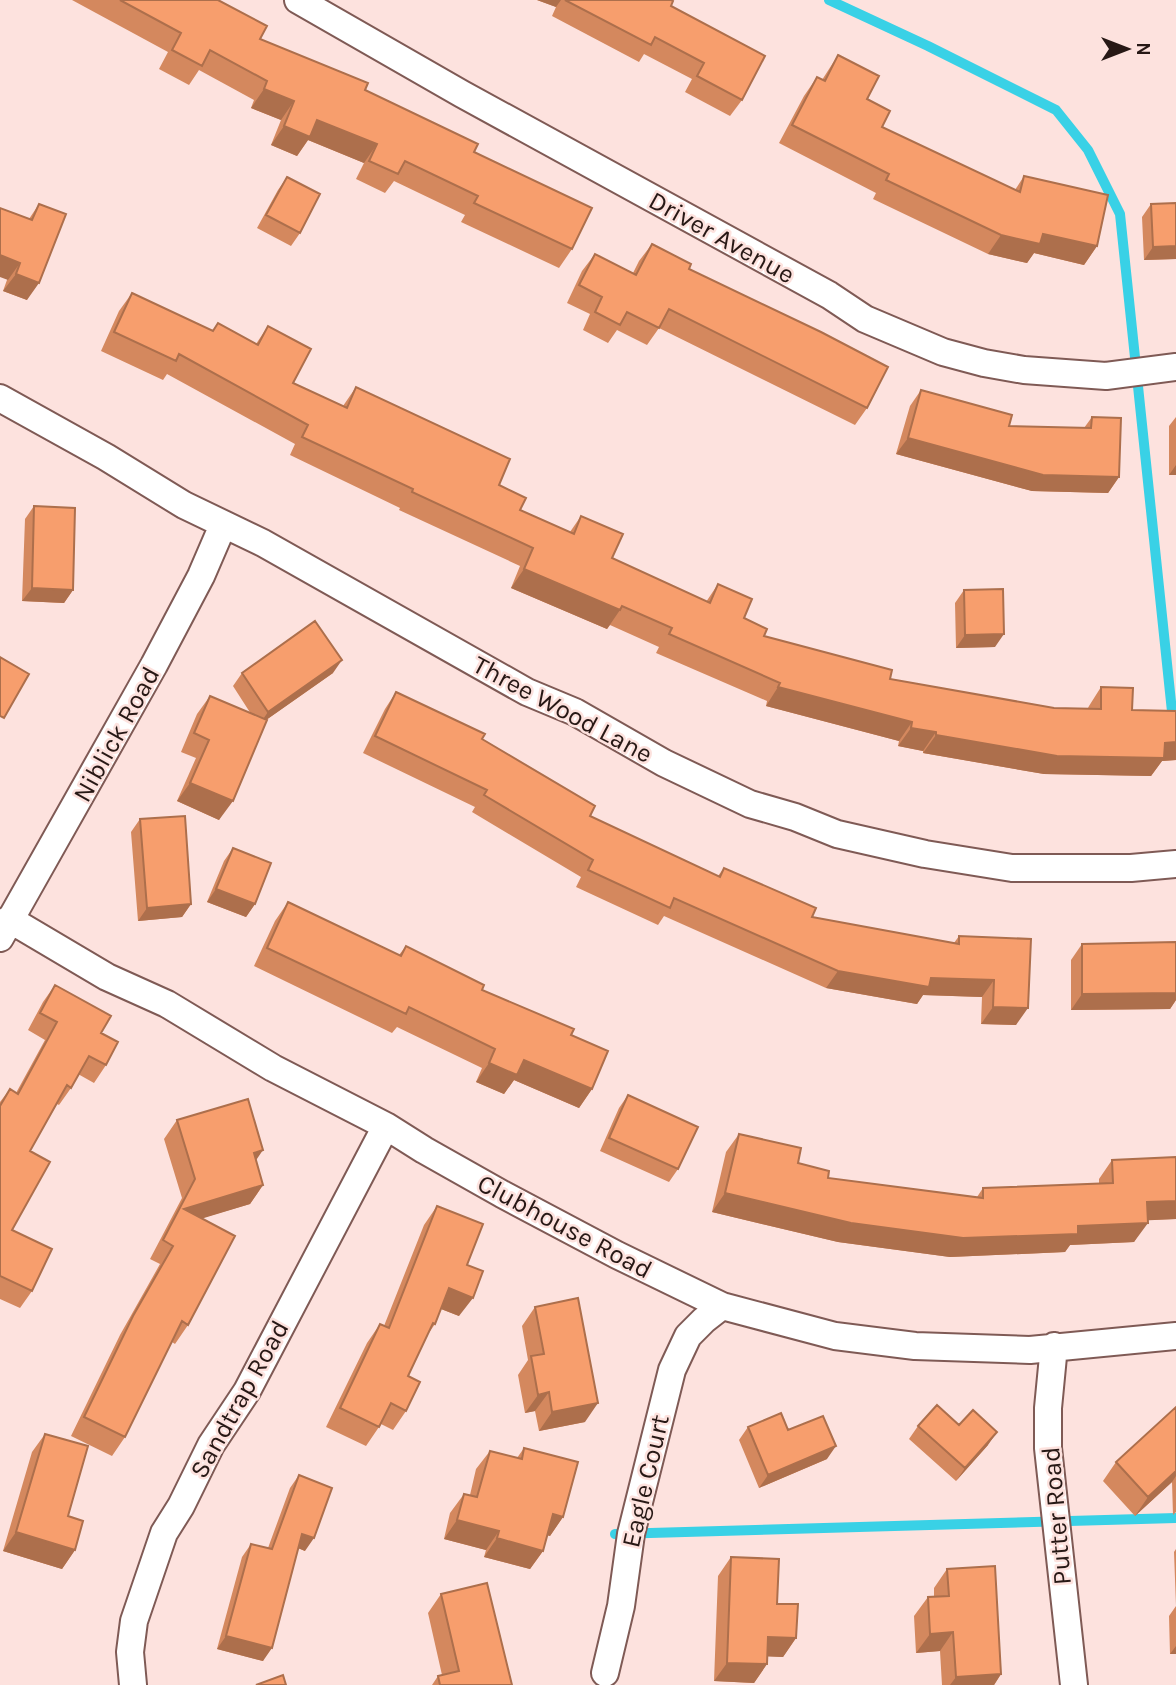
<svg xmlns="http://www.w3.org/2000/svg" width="1176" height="1685" font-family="Karla,sans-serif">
<rect width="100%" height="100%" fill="#fde2de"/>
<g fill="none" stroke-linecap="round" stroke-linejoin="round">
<path stroke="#39d1e6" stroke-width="10" d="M829 0 928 46 1056 110 1088 150 1120 214 1173 721
M615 1534 1176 1518"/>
<g stroke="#7f5a55" stroke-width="30">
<path id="street" d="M298 0 462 94 829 295 865 319 943 352 984 363 1024 370 1106 376 1176 367
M0 398 106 457 184 505 263 543 527 692 575 712 664 763 750 804 795 817 837 834 925 854 1012 868H1131L1176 864
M9 919 107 977 167 1004 273 1068 386 1126 424 1150 502 1194 617 1255 722 1306 835 1336 915 1346 1030 1350 1176 1336
M0 938 154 665 201 576 223 525
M1054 1346 1048 1408V1448L1074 1685
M605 1673 621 1606 631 1534 672 1370 688 1336 704 1320 722 1306
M133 1685 130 1652 134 1621 164 1533 181 1506 211 1445 247 1391 386 1126"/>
</g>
<use href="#street" stroke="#fff" stroke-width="26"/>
</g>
<path fill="#d4885e" d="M72 0H218L260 39 365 90 474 152 572 249 559 268 461 222 465 215 394 181 385 193 356 179 364 163 308 140 297 156 271 145 281 120 251 108 254 100 199 70 189 85 159 69 168 52Z
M537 0H671V6L742 100 730 116 685 92 692 79 644 54 639 62 552 16 556 7Z
M838 55 867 99 882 127 1015 190 1024 176 1097 246 1084 265 1034 253 1027 263 988 254 873 199 876 193 779 143 804 96 817 77 822 80Z
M287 177 300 233 291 246 257 228 278 190Z
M1176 203V259L1144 260 1142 217 1151 204Z
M39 204 27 300 3 291 29 219Z
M652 244 689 269 867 408 855 425 659 328 647 345 617 330 608 343 583 330 590 314 567 303 582 271 595 254 633 273 639 261Z
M132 293 212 331 218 323 256 344 268 326 293 383 343 406 356 387 499 485 520 510 570 532 581 516 612 558 706 602 718 584 744 618 764 636 890 679 1054 708H1088L1089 706 1101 687 1132 710 1176 711V760L1162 761 1151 776 1044 774 923 753V751L898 746 899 741 766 706 767 701 656 653 659 647 610 625 607 629 511 588 520 566 399 510 400 508 290 455 295 444 167 374 163 380 101 351 119 311Z
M921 390 1009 426 1084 428 1092 417 1119 477 1108 493 1032 491 896 454 910 406Z
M1176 417V475H1169V426Z
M34 506 73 590 64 603 22 601 25 519Z
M964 590 995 647 956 648 955 603Z
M242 673H333L266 720 219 820 177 801 196 758 181 752 197 714 210 696 251 714 233 686Z
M396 692 482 739 590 816 718 876 724 868 812 917 954 943 959 936 1031 939 1016 1025 981 1024 982 997 923 995 917 1004 826 988 664 916 658 925 576 887 581 877 472 812 475 807 363 753 385 709Z
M140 819 191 904 182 917 138 921 131 832Z
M233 848 255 904 246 917 207 902 224 861Z
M288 902 399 955 406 946 482 990 571 1035 592 1089 579 1108 514 1080 504 1094 476 1082 482 1068 397 1027 392 1033 254 966 275 921Z
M1176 942V1000L1170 1009 1071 1010V960L1082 944Z
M55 985 101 1033 106 1065 94 1083 78 1074 71 1088 59 1105 57 1104 30 1151 12 1230 32 1291 20 1308 0 1299V1102L10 1089 16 1093 45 1040 28 1030 43 1002Z
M628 1095 678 1169 669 1182 600 1151 619 1108Z
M177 1120 256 1161 263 1185 250 1204 202 1218 188 1325 175 1344 172 1342 125 1437 112 1456 71 1436 120 1335 160 1264 150 1259 182 1198 164 1139Z
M739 1134 828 1178 977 1197 983 1188 1099 1184V1179L1112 1160 1176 1157V1219L1147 1220 1134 1242 1070 1245 1065 1252 950 1257 838 1242 712 1212 726 1152Z
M437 1206 467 1265 459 1316 441 1309 435 1324 426 1337 408 1376 406 1411 393 1430 381 1424 366 1446 326 1427 367 1343 380 1324 384 1326 424 1225Z
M535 1307 585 1422 539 1431 535 1411 525 1413 518 1375 528 1360 522 1326Z
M1176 1407V1512L1173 1515 1172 1482 1135 1516 1103 1481 1116 1462Z
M959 1425 988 1445 956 1481 909 1439 918 1426Z
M748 1427 788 1430 827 1459 759 1488 739 1440Z
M45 1434 68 1516 75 1550 62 1569 3 1551 32 1452Z
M524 1448 563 1517 550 1536 547 1535 543 1551 530 1569 484 1557 486 1550 444 1539 450 1513 464 1494 470 1495 476 1469 490 1451 517 1458Z
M299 1475 305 1551 298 1548 263 1661 217 1649 242 1557 251 1544 268 1548 290 1488Z
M1176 1549V1654H1170L1169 1616 1176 1606 1174 1552Z
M731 1557 777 1604 796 1638 783 1657 767 1656V1664L754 1683 714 1681 718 1576Z
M947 1569 1001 1674 994 1685H942L940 1651 916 1653 914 1616 928 1597 934 1596V1588Z
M441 1594 512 1685H432L438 1676 442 1675 428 1613Z"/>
<path fill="#ad6f4c" d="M537 0H561L556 7Z
M264 89 294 101 281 120 251 108Z
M317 120 377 144 364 163 308 140 297 156 271 145 284 126Z
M1043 234 1097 246 1084 265 1034 253 1027 263 988 254 1001 235Z
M1176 246V259L1144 260 1153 247Z
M0 255 20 263 8 280 0 277Z
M16 274 39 283 27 300 3 291Z
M908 438 1119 477 1108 493 1032 491 896 454Z
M1176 465V475H1169Z
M524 569 620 610 607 629 511 588Z
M32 588 73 590 64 603 22 601Z
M1004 634 995 647 956 648 965 635Z
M342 660 333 673 259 725 268 712Z
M778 687 912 722 899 741 766 706Z
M911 728 936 732 923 751 898 746Z
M936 735 1176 742V760L1162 761 1151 776 1044 774 923 753Z
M190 783 233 801 219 820 177 801Z
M216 889 255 904 246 917 207 902Z
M191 904 182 917 138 921 147 908Z
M838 971 994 980 982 997 923 995 917 1004 826 988Z
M1176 989V1000L1170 1009 1071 1010 1082 994Z
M993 1007 1028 1008 1016 1025 981 1024Z
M524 1060 592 1089 579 1108 514 1080 504 1094 476 1082 489 1063Z
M263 1150 250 1169 254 1153Z
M263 1185 250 1204 171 1228 184 1209Z
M725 1193 1078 1226 1148 1223 1134 1242 1070 1245 1065 1252 950 1257 838 1242 712 1212Z
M1176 1201V1219L1133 1221 1147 1202Z
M449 1288 473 1298 459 1316 436 1307Z
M549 1392 535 1411 525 1413 538 1395Z
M598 1403 585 1422 539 1431 552 1412Z
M997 1432 988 1445 956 1481 965 1468Z
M836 1446 827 1459 759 1488 768 1475Z
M1176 1471V1476L1172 1482 1135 1516 1148 1497Z
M553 1514 563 1517 550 1536 540 1533Z
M457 1520 499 1531 486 1550 444 1539Z
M16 1532 75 1550 62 1569 3 1551Z
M302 1534 314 1538 305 1551 293 1546Z
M497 1538 543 1551 530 1569 484 1557Z
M953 1632 940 1651 916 1653 930 1634Z
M226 1636 272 1648 263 1661 217 1649Z
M768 1637 796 1638 783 1657 755 1656Z
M1176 1646V1654H1170Z
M727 1663 767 1664 754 1683 714 1681Z
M1001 1674 994 1685H950L956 1677Z"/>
<path fill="#f79e6d" stroke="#ad6f4c" stroke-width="2" d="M120 0H218L267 26 260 39 368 83 365 90 478 144 474 152 592 208 572 249 474 203 478 196 405 161 398 174 369 161 377 144 317 120 310 137 284 126 294 101 264 89 267 81 210 50 202 66 172 50 181 33Z
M565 0H671L673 1 671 6 765 56 742 100 697 76 704 63 655 37 651 45Z
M838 55 879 76 867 99 890 111 882 127 1020 192 1024 176 1108 195 1097 246 1043 234 1040 244 1001 235 886 180 889 174 792 125 817 77 825 81Z
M287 177 320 194 300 233 266 215Z
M1176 203V246L1153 247 1151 204Z
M39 204 66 214 39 283 16 274 20 263 0 255V208L32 220Z
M652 244 691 264 689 269 821 332 888 367 867 408 669 309 659 328 627 312 620 325 595 312 602 297 579 285 595 254 636 275Z
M132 293 213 331 218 323 258 345 268 326 311 349 293 383 347 408 356 387 510 459 499 485 526 498 520 510 574 534 581 516 623 534 612 558 710 603 718 584 752 599 744 618 767 629 764 636 892 670 890 679 1054 708 1101 709V687L1133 688 1132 710 1176 711V742L1165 743 1164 758 1057 756 936 735V732L911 728 912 722 778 687 780 683 669 634 672 628 622 606 620 610 524 569 533 548 412 492 413 489 302 437 308 425 179 354 176 361 114 332Z
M921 390 1012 415 1009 426 1091 428 1092 417 1121 418 1119 477 1043 475 908 438Z
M34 506 75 508 73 590 32 588Z
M1003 589 1004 634 965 635 964 590Z
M315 621 342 660 268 712 242 673Z
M0 657 29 674 4 718 0 716Z
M396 692 485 734 482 739 595 806 590 816 720 877 724 868 816 908 812 917 959 944V936L1031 939 1028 1008 993 1007 994 980 931 978 929 987 838 971 674 898 670 908 588 870 593 860 484 795 487 790 375 736Z
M210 696 267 720 233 801 190 783 209 740 194 733Z
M185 816 191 904 147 908 140 819Z
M233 848 271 863 255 904 216 889Z
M288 902 401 956 406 946 484 985 482 990 574 1029 571 1035 608 1051 592 1089 524 1060 517 1075 489 1063 495 1049 409 1007 406 1014 267 948Z
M1176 942V993L1082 994V944Z
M55 985 111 1016 101 1033 118 1042 106 1065 89 1056 71 1088 67 1085 30 1151 50 1162 12 1230 52 1249 32 1291 0 1276V1106L10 1089 18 1094 57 1022 40 1013Z
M628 1095 698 1127 678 1169 609 1138Z
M248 1099 263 1150 254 1153 263 1185 184 1209 235 1236 188 1325 182 1321 125 1437 84 1417 133 1316 173 1246 163 1240 195 1179 177 1120Z
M739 1134 801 1148 798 1163 829 1171 828 1178 983 1198V1188L1113 1183 1112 1160 1176 1157V1201L1147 1202 1148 1223 1078 1226V1234L963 1238 851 1223 725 1193Z
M437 1206 483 1224 467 1265 483 1271 473 1298 449 1288 435 1324 433 1323 408 1376 420 1382 406 1411 391 1403 379 1427 340 1408 380 1324 389 1328Z
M578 1298 598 1403 552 1412 549 1392 538 1395 531 1356 544 1354 535 1307Z
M937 1405 959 1425 973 1410 997 1432 965 1468 918 1426Z
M1176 1407V1471L1148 1497 1116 1462Z
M781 1413 788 1430 823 1416 836 1446 768 1475 748 1427Z
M45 1434 88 1446 68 1516 83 1521 75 1550 16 1532Z
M524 1448 578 1462 563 1517 553 1514 543 1551 497 1538 499 1531 457 1520 464 1494 477 1497 490 1451 522 1459Z
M299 1475 332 1488 314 1538 302 1534 272 1648 226 1636 251 1544 272 1549Z
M731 1557 779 1559 777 1604H798L796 1638 768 1637 767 1664 727 1663Z
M995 1566 1001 1674 956 1677 953 1632 930 1634 928 1597 949 1596 947 1569Z
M487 1583 512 1685H440L438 1676 459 1671 441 1594Z
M283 1675 286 1685H256Z"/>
<g text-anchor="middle" stroke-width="5" stroke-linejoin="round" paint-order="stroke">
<g font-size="26" fill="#271815" stroke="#fde2de">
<text transform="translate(722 237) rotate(29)" y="9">Driver Avenue</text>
<text transform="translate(563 709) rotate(28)" y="9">Three Wood Lane</text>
<text transform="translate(116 734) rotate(-61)" y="9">Niblick Road</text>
<text transform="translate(565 1226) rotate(28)" y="9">Clubhouse Road</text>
<text transform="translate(239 1399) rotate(-61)" y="9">Sandtrap Road</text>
<text transform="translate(645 1481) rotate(-77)" y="9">Eagle Court</text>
<text transform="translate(1056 1516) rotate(-95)" y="9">Putter Road</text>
</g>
</g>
<g transform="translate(1127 49) rotate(90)" stroke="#fde2de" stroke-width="5" paint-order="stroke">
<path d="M0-5L12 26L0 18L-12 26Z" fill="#271815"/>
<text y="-10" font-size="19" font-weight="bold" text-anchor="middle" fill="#271815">N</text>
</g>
</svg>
